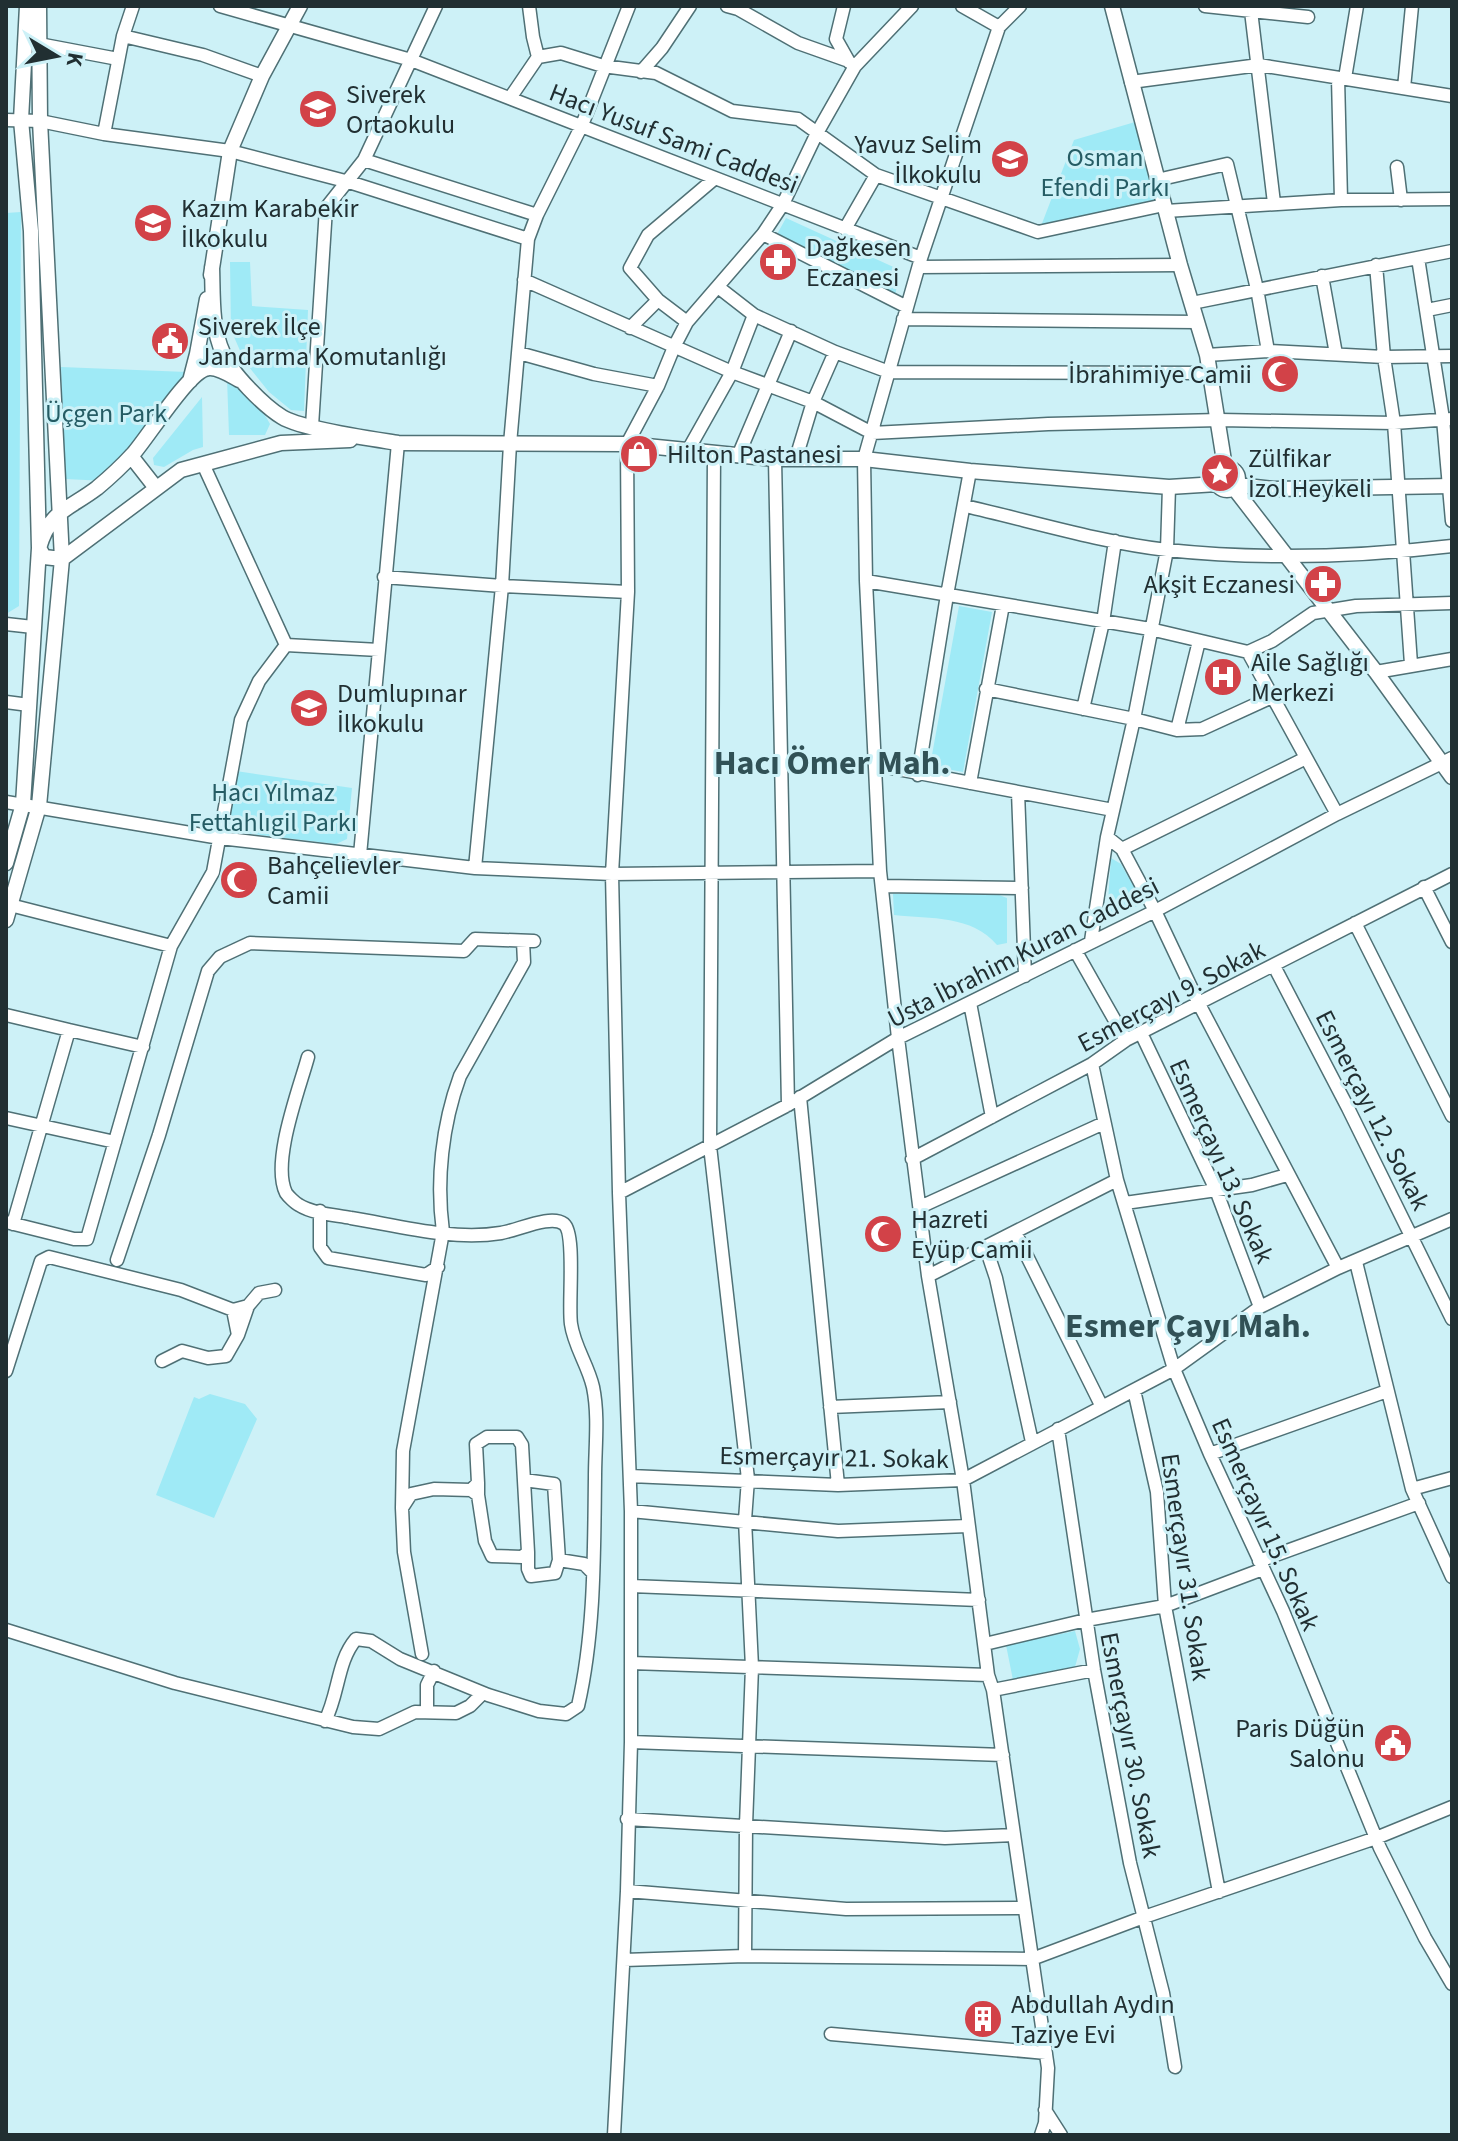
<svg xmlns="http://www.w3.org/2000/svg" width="1458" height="2141" font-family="'Source Sans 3',sans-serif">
<rect width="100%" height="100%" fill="#cdf1f7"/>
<path fill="#9feaf6" d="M1135 122 1157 200 1041 226 1074 140Z
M21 212 19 606 6 614V213Z
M786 218 900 270 895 296 776 236Z
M230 262H250L252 306 308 310 304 411 291 410 269 392 245 362 231 330Z
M61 367 187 372 183 386 106 481 65 479Z
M227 378C241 393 261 405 270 424L265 435H229Z
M202 397 203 447 193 450 164 467 154 465 153 458Z
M959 606 992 612 963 772 930 766Z
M236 771 352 788 347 839 336 844 228 831Z
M1111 858 1121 864 1141 900 1140 905 1114 915H1107Z
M994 893 1007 898V943L997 945C972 915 931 919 894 915L893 894Z
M210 1394 245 1404 257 1419 214 1518 156 1495 194 1397 199 1399Z
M1075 1631 1080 1649 1075 1667 1013 1680 1006 1645Z"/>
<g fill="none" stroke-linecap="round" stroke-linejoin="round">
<g stroke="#4f7075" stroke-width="15">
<path id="minor" d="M220 6 411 60 921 258
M529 6 533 37 538 57 561 53 603 66 656 73 732 111 798 119 876 175 1038 232 1164 205
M727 6 738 9 798 43 846 60
M844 6 836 39 849 62
M962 6 999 27
M1020 6 999 27 921 258 864 459 866 581 880 871 898 1038 928 1276 963 1480 988 1675 993 1690 1048 2068 1045 2123 1041 2135
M1205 6 1308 17
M1251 11 1274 203
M123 36 203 55 262 76
M39 44 118 59
M641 72 662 48 690 6
M1338 78 1341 200
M1345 78 1357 6
M1131 82 1259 65 1452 96
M1404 88 1412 6
M510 98 538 57
M6 120 40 121 104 134 230 151 349 182 528 239 510 444 502 586 475 868
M104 134 123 36 133 6
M364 160 537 215
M1397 167 1401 200
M1157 180 1227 164 1257 289 1268 351
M1166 211 1341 200 1452 199
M845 229 876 175
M763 234 907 307
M528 239 537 215 582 125 629 6
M1418 258 1443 419 1452 521
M1376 265 1384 357 1394 423 1411 664
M919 267 1180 265
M1322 276 1336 354
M524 280 732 372 813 402 872 433 1048 424 1220 420 1394 423 1452 419
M718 287 754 315 835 352 889 372 1212 373
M1192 303 1452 251
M1427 310 1452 305
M903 319 1196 322
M687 322 658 300 630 268 648 235 714 179
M630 328 658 300
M519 353 594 374 658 386
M1207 355 1268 351 1384 357 1452 356
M312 426 326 208 364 160 436 6
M687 452 732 372 754 315
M714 454 710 1146 748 1479 745 1520 752 1667 746 1825 745 1956
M738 456 791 331
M796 458 813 402 835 352
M775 459 788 1105
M965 506C1031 521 1099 542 1167 550 1261 560 1358 557 1452 546
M384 577 502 586 628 592
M866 581 1150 629 1248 652 1272 641 1313 613 1356 606 1452 603
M6 624 33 627
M286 645 379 650 398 443
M1248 652 1337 814
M1376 672 1452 659
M986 689 1134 719 1177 730 1202 729 1274 696
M6 702 29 705
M1083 709 1103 622 1115 541
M1177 730 1199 641
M876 765 1113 810
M918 775 947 595 970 471
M970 783 1003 605
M1018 792 1025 976
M6 802 220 838 475 868 612 874 880 871
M1107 837 1122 849 1155 911 1199 1004 1338 1268
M1122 849 1306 758
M360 855 379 650
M882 886 1022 888
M1424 887 1452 942
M10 905 171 946
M1355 923 1452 1116
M1091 941 1107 837 1134 719 1167 550 1169 487
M1075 950 1126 1040
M1274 966 1348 1108 1452 1319
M970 1003 992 1117
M6 1015 69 1030
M1141 1033 1216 1190 1260 1307
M308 1057C299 1090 271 1162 286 1193 288 1196 295 1203 299 1205 313 1214 336 1215 351 1218 399 1226 453 1241 501 1233 519 1230 551 1214 564 1224 576 1234 568 1304 571 1324 574 1346 588 1365 593 1387 599 1416 595 1448 595 1477 594 1553 595 1632 578 1706L566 1714 539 1711 488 1695 400 1659 371 1641 356 1639C337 1661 339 1694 325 1721
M1092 1064 1117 1180 1174 1369 1210 1454 1283 1611 1380 1848 1425 1938 1452 1984
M800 1097 838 1485
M6 1118 115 1142
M912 1159 1092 1064 1126 1040 1452 874
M619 1193 788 1105 898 1038 1155 911 1337 814 1452 758
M1125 1203 1252 1185 1287 1175
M920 1207 1104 1123
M320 1211V1247L328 1258 426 1275 438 1267
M6 1222 74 1239H87L171 946 213 872 241 720 259 681 286 645 203 464
M13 1224 69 1030 143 1047
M1015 1232 1102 1407
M986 1248 996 1278 1032 1442
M117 1260 159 1135 208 971 220 957 250 943 464 951 475 939 534 941
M1356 1262 1412 1489 1452 1577
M928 1276 1117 1180
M233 1310 238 1335 248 1306
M162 1361 182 1351 208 1358 226 1356 238 1335
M6 1371 41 1261 49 1257 181 1290 233 1310 248 1306 259 1293 275 1290
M1134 1390 1157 1492 1165 1606 1219 1892
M830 1407 950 1402
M1058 1429 1094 1670 1130 1863 1163 1993 1175 2067
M1210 1454 1387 1391
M630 1476 838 1485 963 1480 1174 1369 1260 1307 1338 1268 1452 1219
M524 1480 554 1484 559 1560 555 1573 531 1576 528 1569V1552
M478 1483 476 1444 487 1437H517L522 1445 528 1552 522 1557 492 1556 485 1541 478 1495
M1412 1489 1452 1478
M402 1508 403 1451 443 1232C436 1181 442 1125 460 1076L524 962 523 941
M631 1511 838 1531 968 1526
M559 1560 584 1564 592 1572
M1259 1561 1419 1503
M631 1586 979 1600
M6 1630 175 1683 353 1727 379 1729 415 1712 456 1713 470 1706 483 1693
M985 1644 1086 1620 1165 1606 1263 1569
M422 1654 404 1552 402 1508 411 1494 434 1489 471 1490 478 1483V1495L471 1490
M631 1663 988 1675
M993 1690 1094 1670
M427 1712V1685L434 1671
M631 1742 1003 1755
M627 1819 945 1838 1014 1835
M627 1891 846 1909 1024 1908
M624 1960 745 1956 1032 1959 1144 1917 1376 1838 1452 1807
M831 2034 1046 2053
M1045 2110 1061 2135
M614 2135 627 1891 631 1742V1511L619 1193 612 874 628 592 627 444 658 386 674 347 687 322 763 234 783 204 817 133 855 66 912 6"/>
</g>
<g stroke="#4f7075" stroke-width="17">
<path id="major" d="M1112 6 1180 265 1207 355 1225 467
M212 267C213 295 211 327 223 353 231 373 264 406 282 417 301 429 373 439 398 443L627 444 775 459H864L970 471 1169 487 1217 484
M211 275 230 151 262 76 300 6
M239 380C230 375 215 365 205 369 186 376 148 437 133 454 122 466 109 478 97 488 68 510 50 510 39 548L44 557 62 559 181 470 281 443 350 440
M190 381 197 354 207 299
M131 456 156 488
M1216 479a11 11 0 1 1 22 0a11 11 0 1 1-22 0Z
M1237 485 1273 489 1452 486
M1234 488 1376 672 1452 777
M6 863 23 804 39 548 31 231 21 120 27 6
M6 920 39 806 62 559 40 121 39 6"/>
</g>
<use href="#minor" stroke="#fff" stroke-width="12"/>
<use href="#major" stroke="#fff" stroke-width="14"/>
</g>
<defs>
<g id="school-disc" transform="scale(2)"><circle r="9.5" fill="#d24248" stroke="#cdf1f7"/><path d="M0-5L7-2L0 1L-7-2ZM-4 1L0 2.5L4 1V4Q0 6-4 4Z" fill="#fff"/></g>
<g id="pharmacy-disc" transform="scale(2)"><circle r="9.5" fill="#d24248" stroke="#cdf1f7"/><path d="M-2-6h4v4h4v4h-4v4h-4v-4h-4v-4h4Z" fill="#fff"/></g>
<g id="civic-disc" transform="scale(2)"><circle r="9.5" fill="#d24248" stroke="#cdf1f7"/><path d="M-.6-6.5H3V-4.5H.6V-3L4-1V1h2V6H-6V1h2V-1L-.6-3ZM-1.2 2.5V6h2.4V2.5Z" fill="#fff"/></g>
<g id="mosque-disc" transform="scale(2)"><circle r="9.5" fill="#d24248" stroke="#cdf1f7"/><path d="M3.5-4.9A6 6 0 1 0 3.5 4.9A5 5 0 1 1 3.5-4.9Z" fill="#fff"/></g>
<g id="shop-disc" transform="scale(2)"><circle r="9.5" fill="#d24248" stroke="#cdf1f7"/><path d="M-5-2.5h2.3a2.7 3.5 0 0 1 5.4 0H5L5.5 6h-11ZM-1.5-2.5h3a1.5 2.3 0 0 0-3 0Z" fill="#fff"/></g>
<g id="sight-disc" transform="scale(2)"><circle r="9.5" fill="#d24248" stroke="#cdf1f7"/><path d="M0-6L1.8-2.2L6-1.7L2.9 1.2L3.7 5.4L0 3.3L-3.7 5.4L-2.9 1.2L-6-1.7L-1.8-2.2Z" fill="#fff"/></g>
<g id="hospital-disc" transform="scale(2)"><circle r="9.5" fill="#d24248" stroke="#cdf1f7"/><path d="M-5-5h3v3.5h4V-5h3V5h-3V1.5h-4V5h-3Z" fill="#fff"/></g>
<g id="building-disc" transform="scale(2)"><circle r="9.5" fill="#d24248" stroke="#cdf1f7"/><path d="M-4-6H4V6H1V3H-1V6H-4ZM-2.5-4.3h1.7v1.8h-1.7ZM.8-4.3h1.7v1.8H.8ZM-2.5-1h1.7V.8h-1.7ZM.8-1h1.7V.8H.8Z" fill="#fff"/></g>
</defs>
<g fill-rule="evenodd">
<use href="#school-disc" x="318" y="109"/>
<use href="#school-disc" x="1010" y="159"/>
<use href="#school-disc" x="153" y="223"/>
<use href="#pharmacy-disc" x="778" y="262"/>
<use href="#civic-disc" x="170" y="341"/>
<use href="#mosque-disc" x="1280" y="374"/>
<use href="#shop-disc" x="639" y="454"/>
<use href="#sight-disc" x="1220" y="473"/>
<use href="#pharmacy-disc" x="1323" y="584"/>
<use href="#hospital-disc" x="1223" y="677"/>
<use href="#school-disc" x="309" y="708"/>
<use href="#mosque-disc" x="239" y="880"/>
<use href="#mosque-disc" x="883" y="1234"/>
<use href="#civic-disc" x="1393" y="1743"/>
<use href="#building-disc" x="983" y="2019"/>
</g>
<g text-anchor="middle" stroke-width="6" stroke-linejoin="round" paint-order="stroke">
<g font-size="26" fill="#212f32" stroke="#cdf1f7" text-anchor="start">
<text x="346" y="103">Siverek<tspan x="346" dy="30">Ortaokulu</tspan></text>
<text x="982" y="153" text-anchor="end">Yavuz Selim<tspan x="982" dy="30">İlkokulu</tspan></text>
<text x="181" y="217">Kazım Karabekir<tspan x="181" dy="30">İlkokulu</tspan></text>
<text x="806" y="256">Dağkesen<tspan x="806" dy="30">Eczanesi</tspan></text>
<text x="198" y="335">Siverek İlçe<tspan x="198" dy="30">Jandarma Komutanlığı</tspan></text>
<text x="1252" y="383" text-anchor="end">İbrahimiye Camii</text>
<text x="667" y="463">Hilton Pastanesi</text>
<text x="1248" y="467">Zülfikar<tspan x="1248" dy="30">İzol Heykeli</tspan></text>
<text x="1295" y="593" text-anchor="end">Akşit Eczanesi</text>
<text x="1251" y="671">Aile Sağlığı<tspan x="1251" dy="30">Merkezi</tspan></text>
<text x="337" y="702">Dumlupınar<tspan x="337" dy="30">İlkokulu</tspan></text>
<text x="267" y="874">Bahçelievler<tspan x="267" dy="30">Camii</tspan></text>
<text x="911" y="1228">Hazreti<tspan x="911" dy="30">Eyüp Camii</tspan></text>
<text x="1365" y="1737" text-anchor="end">Paris Düğün<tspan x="1365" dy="30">Salonu</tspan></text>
<text x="1011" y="2013">Abdullah Aydın<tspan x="1011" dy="30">Taziye Evi</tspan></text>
</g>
<g font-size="26" fill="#212f32" stroke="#cdf1f7">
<text transform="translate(674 138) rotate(21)" y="9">Hacı Yusuf Sami Caddesi</text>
<text transform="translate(1023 952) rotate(-27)" y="9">Usta İbrahim Kuran Caddesi</text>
<text transform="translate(1171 996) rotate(-28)" y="9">Esmerçayı 9. Sokak</text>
<text transform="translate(1373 1110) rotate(63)" y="9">Esmerçayı 12. Sokak</text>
<text transform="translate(1222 1161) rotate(66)" y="9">Esmerçayı 13. Sokak</text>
<text transform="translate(834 1457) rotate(1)" y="9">Esmerçayır 21. Sokak</text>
<text transform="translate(1266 1524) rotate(66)" y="9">Esmerçayır 15. Sokak</text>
<text transform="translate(1186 1567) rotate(82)" y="9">Esmerçayır 31. Sokak</text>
<text transform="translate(1131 1745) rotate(79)" y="9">Esmerçayır 30. Sokak</text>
</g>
<g font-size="26" fill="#255c64" stroke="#cdf1f7">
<text x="1105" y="166">Osman<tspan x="1105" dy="30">Efendi Parkı</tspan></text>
<text x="106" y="422">Üçgen Park</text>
<text x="273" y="801">Hacı Yılmaz<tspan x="273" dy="30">Fettahlıgil Parkı</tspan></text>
</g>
<g font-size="34" font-weight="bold" fill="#315156" stroke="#cdf1f7">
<text x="832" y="774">Hacı Ömer Mah.</text>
<text x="1188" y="1337">Esmer Çayı Mah.</text>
</g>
</g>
<rect width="1458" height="2141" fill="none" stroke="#212f32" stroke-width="16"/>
<g transform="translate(56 56) rotate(100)" stroke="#cdf1f7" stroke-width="6" paint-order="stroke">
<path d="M0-6L14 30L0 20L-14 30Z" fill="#212f32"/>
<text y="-12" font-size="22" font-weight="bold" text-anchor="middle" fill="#212f32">K</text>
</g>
</svg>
